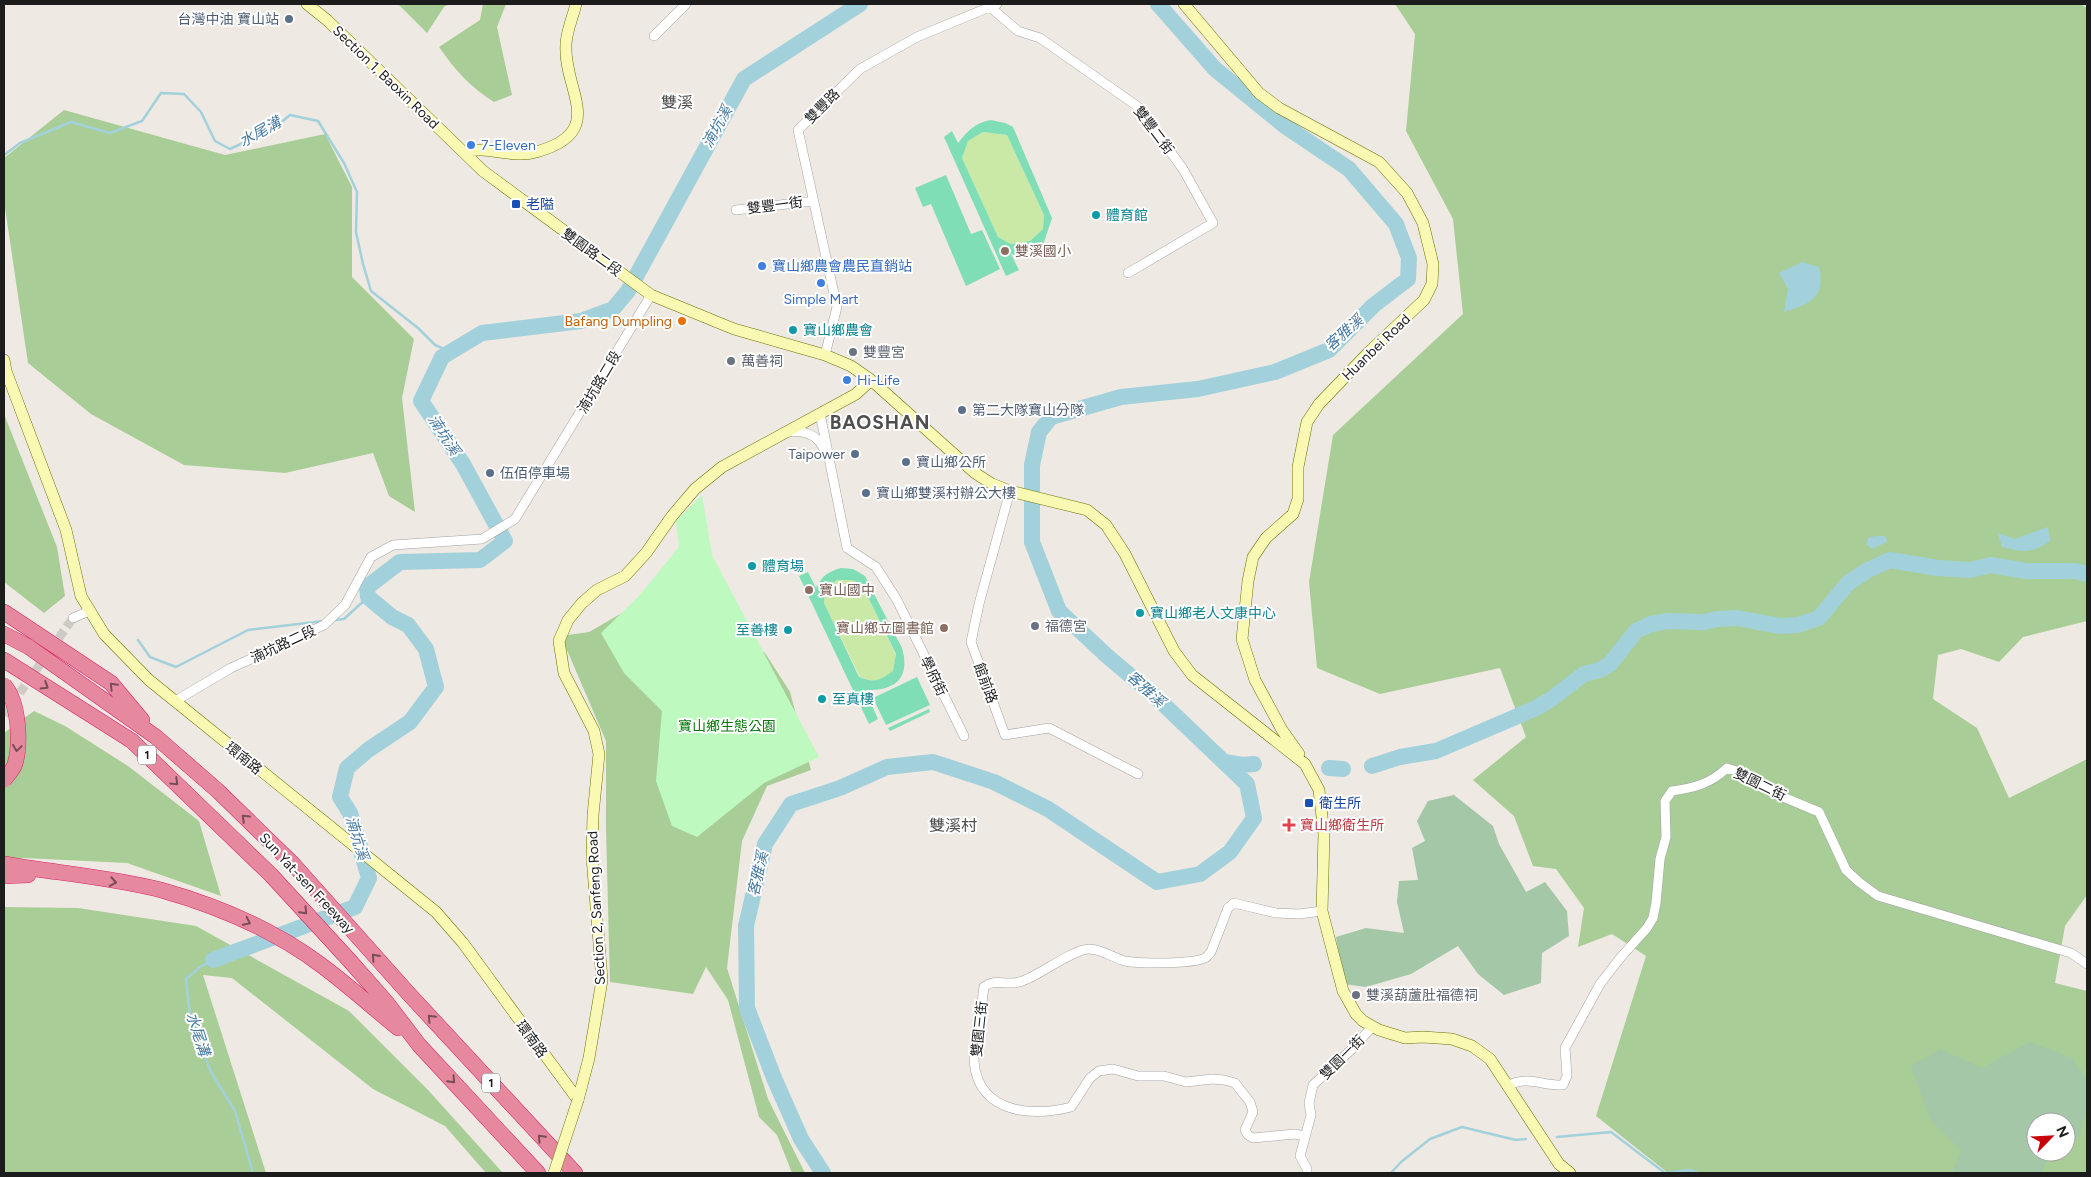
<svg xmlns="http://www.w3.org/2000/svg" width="2091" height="1177" font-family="Figtree,'Noto Sans TC',sans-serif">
<rect width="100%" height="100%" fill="#eee9e2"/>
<path fill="#cae9a7" d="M983 132 1007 135 1044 215 1043 229 1030 241 1011 244 998 237 962 158 968 141Z
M837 580H851L861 583 896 655 893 672C879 681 875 683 860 677L824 603 825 590Z"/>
<path fill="#a9cd96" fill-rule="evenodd" d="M398 4H449L444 7 427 33Z
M483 4H506L497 27 512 95 494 102C470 87 455 70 439 47L480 20Z
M1395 4H2081L2087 8V621L2023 637 1999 662 1961 649 1938 655 1933 699 1977 728 2009 798 2087 759V895L2065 926 2055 983 2087 991V1173H1668L1596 1116 1646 956 1612 934 1578 947 1584 908 1556 869 1533 866 1514 816 1473 780 1526 737 1500 668 1380 694 1317 668 1309 582 1333 435 1463 314 1453 219 1406 131 1415 34ZM2036 1122H2066V1152H2036Z
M64 110 225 155 325 134 352 187V277L414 339 402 398 415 512 389 496 373 453 285 473 184 465 91 414 28 363 4 201V158Z
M4 414 57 547 65 596 44 613 4 582Z
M655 594 736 631 765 653 790 692 811 770 767 786 742 841 727 968 768 1099 805 1173H792L777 1135 759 1117 728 1000 706 967 693 994 610 982 606 830V741L561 636 589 632Z
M34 711 65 726 128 766 199 821 221 896 127 863 24 858 4 862V733Z
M4 907 78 908 196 926 349 1011 428 1090 503 1173H486L445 1126 373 1089 232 978 203 975 266 1173H4Z"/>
<path fill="#a3c7a7" d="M1454 795 1493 826 1499 844 1526 892 1545 882 1567 911 1569 936 1542 953 1541 983 1504 995 1478 974 1458 946 1411 974 1366 987 1344 984 1336 937 1366 928 1404 933 1397 902 1399 881 1418 880 1412 848 1425 841 1417 821 1428 801Z
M2030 1042 2072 1058 2087 1079V1109L2079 1136 2066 1142V1122H2036V1152H2051L2041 1173H1952L1961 1150 1930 1119 1911 1066 1940 1049 1982 1068Z"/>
<path fill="#bef9c0" d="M702 495 712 555 819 757 764 783 697 837 672 826 656 781 662 711 624 673 601 633 638 597 679 547 676 521Z"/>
<path fill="#7fdeb5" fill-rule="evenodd" d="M991 120 1005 123 1013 127 1052 218 1043 245 1025 258 1011 254 1019 270 1006 276 944 137 952 131 958 143C968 131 974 123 991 120ZM983 132 1007 135 1044 215 1043 229 1030 241 1011 244 998 237 962 158 968 141Z
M946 175 971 234 982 230 1000 269 966 286 931 204 923 207 915 188Z
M841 568 853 569 865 576C874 594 884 613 893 631 896 638 902 645 903 652 910 682 890 691 865 690L878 719 869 724 799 576 808 572 816 588C822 576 827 572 841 568ZM837 580H851L861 583 896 654 893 671C879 681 875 683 859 677L824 603 825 590Z
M917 677 930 705 886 725 873 698Z
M929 709 930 712 890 731 888 728Z"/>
<path fill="#a2d1dc" d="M1802 262 1819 267C1826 298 1811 303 1784 312L1788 289 1779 273Z
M2048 527 2050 541C2032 554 2023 552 2002 547L1998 533 2015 539Z
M1877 536H1885L1887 542 1872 549 1866 544 1869 537Z"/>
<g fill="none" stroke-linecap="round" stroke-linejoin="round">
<path stroke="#a2d1dc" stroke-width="2.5" d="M4 155 20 143 71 122 110 133 142 121 161 93 184 94 201 112 215 141 230 149 273 129 290 115 318 121 344 163 357 192 356 232 363 264 371 291 418 328 435 345 451 352
M335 620 344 619 368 597
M138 640 150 657 176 667 248 630 324 621
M213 960 200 967 186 979 190 1016 211 1072 235 1111 253 1173
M1557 1137 1611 1132 1665 1173 1690 1170 1698 1173
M1391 1173 1401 1162 1430 1139 1462 1127 1516 1140 1526 1139"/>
<path stroke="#a2d1dc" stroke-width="16" d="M1225 762 1242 765 1254 764
M1372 766 1400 757 1436 751 1534 709 1550 700 1584 674 1600 670 1610 664 1636 631 1651 624 1668 621 1705 622 1717 619 1737 618 1779 626 1798 625 1819 618 1848 583 1868 570 1890 560 1938 568 1970 570 1991 565 2026 571H2075L2087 574
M1329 768 1343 769
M213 960 355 907 369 878 350 813 340 797 347 768 368 750 410 722 436 687 426 649 408 625 392 617 368 597 367 587 400 562 480 560 505 541 463 464 421 401 442 357 482 333 581 321 613 309 628 291 744 79 860 4
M823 1173 801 1139 774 1078 747 1008 746 926 765 844 791 804 840 788 887 767 933 762 994 782 1048 809 1157 882 1200 874 1230 852 1254 818 1247 784 1158 699 1107 656 1059 611 1032 542V465L1039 432 1051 417 1121 397 1198 389 1275 372 1329 350 1374 305 1408 279 1409 258 1396 224 1349 169 1285 126 1215 69 1158 4"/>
<path stroke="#cecac4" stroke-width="9" stroke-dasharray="9 4.5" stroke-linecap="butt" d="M4 715 73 618"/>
<g stroke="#a3a3a3" stroke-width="10">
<path id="street" d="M990 7 1018 31 1040 38 1137 106 1183 169 1213 223 1128 273
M654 36 686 4
M736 210 813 201
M825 355 837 307 798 130 860 69 917 37 997 4
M820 413 847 548 876 567 897 600 964 736
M788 432C803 430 818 434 824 450
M1010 491 979 604 971 642 1005 735 1049 728 1138 774
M73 618 89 611
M175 701 231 668 324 625 345 605 371 557 393 545 482 539 515 519 651 295
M1507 1086C1528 1075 1542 1086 1563 1085L1567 1076 1565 1048 1600 984 1621 957 1647 928 1653 918 1656 903 1660 859 1666 837 1665 801 1672 791C1694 788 1710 784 1727 768L1736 771 1778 795 1819 812 1846 870 1859 882 1878 896 2071 953 2087 964
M1304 1136 1295 1134 1253 1138 1248 1135 1245 1130 1253 1112 1250 1102 1235 1083 1224 1080 1212 1079 1186 1082 1164 1076H1138L1113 1069 1099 1071 1090 1078 1071 1107C1026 1119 971 1110 974 1051 975 1041 978 1031 980 1021 982 1010 982 998 984 987 994 979 1001 984 1013 983 1018 983 1023 981 1027 979 1044 972 1074 949 1089 949 1102 949 1113 958 1125 961 1140 964 1192 964 1205 958 1207 957 1209 954 1211 952L1228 908 1234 903 1276 913 1299 914 1322 911
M1307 1173V1169L1300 1156 1311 1115 1309 1103 1313 1085 1352 1049 1372 1027"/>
</g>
<g stroke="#6b7205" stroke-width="12">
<path id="secondary" d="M307 4 327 20 483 171 651 295 734 329 825 355 851 366 871 380 975 473 992 484 1010 491 1087 510 1106 525 1125 554 1174 651 1192 675 1305 764 1319 790 1324 834 1322 911 1343 991 1356 1014 1363 1021 1379 1030 1405 1038 1423 1037 1452 1039 1472 1046 1490 1059 1559 1164 1570 1173
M1184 4 1259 93 1279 108 1379 162 1407 193 1423 223 1433 264 1432 284 1424 300 1370 351 1319 404 1307 422 1298 467V499L1293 514 1266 538 1253 557 1248 581 1242 639 1255 680 1282 730 1299 754
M464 152C487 145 512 159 536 152 609 132 563 90 566 45 566 32 573 17 576 4
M4 360 6 371 66 530 81 596 104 634 149 680 436 912 463 943 578 1100
M578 1100 589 1058 602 980 592 857 593 815 599 754 594 731 564 673 559 641 568 620 582 603 597 590 625 576 646 553 672 516 695 489 722 467 856 394 871 380"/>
</g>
<g stroke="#d72369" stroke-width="16">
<path id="highway" d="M4 612 111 683 142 720
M4 634 29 647 156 737 218 791 293 864 408 993 575 1173
M4 660 132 741 271 875 350 961 387 1003 419 1045 538 1173
M4 864C56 873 110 877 161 890 218 906 274 930 321 965 348 985 372 1007 398 1028
M4 876 28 875"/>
</g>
<use href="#street" stroke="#fff" stroke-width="9"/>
<use href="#secondary" stroke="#f9f9b4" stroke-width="11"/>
<use href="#highway" stroke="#e6899e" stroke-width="15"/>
<g stroke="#6b7205" stroke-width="12" stroke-linecap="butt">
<path id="secondary-bridge" d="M554 1173 578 1100"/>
</g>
<g stroke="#d72369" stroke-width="16" stroke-linecap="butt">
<path id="highway-bridge" d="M4 685C19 702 21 743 15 764 13 770 7 776 4 780"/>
</g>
<use href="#secondary-bridge" stroke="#f9f9b4" stroke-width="11"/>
<use href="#highway-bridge" stroke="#e6899e" stroke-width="15"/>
</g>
<defs><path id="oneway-chevron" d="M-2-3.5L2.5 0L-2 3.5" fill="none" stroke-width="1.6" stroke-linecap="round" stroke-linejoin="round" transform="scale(1.25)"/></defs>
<g stroke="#774d56">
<use href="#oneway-chevron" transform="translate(45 686) rotate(32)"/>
<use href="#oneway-chevron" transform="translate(113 686) rotate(-134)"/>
<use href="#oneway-chevron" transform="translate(17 748) rotate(98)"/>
<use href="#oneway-chevron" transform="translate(175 782) rotate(44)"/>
<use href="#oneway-chevron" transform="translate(245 818) rotate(-136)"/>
<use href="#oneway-chevron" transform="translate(113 882) rotate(10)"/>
<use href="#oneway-chevron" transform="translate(304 911) rotate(47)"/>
<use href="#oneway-chevron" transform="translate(247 922) rotate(26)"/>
<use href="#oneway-chevron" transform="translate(375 957) rotate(-132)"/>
<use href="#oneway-chevron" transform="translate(431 1018) rotate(-133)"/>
<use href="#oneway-chevron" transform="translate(452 1080) rotate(47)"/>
<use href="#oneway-chevron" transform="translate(541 1138) rotate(-133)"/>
</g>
<g fill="#5c6f8a" stroke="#fff" stroke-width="2">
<circle cx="289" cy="19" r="5"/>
<circle cx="962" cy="410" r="5"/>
<circle cx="855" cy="454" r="5"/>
<circle cx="906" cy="462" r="5"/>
<circle cx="490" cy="473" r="5"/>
<circle cx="866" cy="493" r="5"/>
</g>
<g fill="#3f7fe0" stroke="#fff" stroke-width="2">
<circle cx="471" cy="145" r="5"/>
<circle cx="762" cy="266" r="5"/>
<circle cx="821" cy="283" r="5"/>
<circle cx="847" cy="380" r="5"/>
</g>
<g fill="#1a4fb4" stroke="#fff" stroke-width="2">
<rect x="511" y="199" width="10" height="10" rx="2.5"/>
<rect x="1304" y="798" width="10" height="10" rx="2.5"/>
</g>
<g fill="#0f9aa8" stroke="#fff" stroke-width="2">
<circle cx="1096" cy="215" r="5"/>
<circle cx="793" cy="330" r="5"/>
<circle cx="752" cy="566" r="5"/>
<circle cx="1140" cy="613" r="5"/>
<circle cx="788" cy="630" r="5"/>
<circle cx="822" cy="699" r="5"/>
</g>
<g fill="#8d6e63" stroke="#fff" stroke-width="2">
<circle cx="1005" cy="251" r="5"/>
<circle cx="809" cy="590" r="5"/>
<circle cx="944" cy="628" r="5"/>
</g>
<circle fill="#e8710a" stroke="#fff" stroke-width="2" cx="682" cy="321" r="5"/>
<g fill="#6b7280" stroke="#fff" stroke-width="2">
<circle cx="853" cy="352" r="5"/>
<circle cx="731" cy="361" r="5"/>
<circle cx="1035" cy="626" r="5"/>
<circle cx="1356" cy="995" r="5"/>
</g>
<path fill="#e0444e" stroke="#fff" stroke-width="2" d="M1286.5 817.5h5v5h5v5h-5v5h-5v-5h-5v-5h5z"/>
<g text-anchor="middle" stroke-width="4" stroke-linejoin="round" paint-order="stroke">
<g fill="#fff" stroke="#606060" stroke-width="1">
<rect x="138" y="745.5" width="18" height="19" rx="4"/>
<rect x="482" y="1073.5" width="18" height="19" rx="4"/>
</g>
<g font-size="12" font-weight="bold" fill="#1c1c1c">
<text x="147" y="759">1</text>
<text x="491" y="1087">1</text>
</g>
<g font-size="14" fill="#4e5e75" stroke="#fff" text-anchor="start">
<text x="279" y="24" text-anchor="end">台灣中油 寶山站</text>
<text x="972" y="415">第二大隊寶山分隊</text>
<text x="845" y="459" text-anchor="end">Taipower</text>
<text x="916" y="467">寶山鄉公所</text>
<text x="500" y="478">伍佰停車場</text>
<text x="876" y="498">寶山鄉雙溪村辦公大樓</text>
</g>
<g font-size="14" fill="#1c1c1c" stroke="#fff">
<text transform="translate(386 77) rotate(44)" y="5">Section 1, Baoxin Road</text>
<text transform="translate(822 106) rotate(-45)" y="5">雙豐路</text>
<text transform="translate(1154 130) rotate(53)" y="5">雙豐二街</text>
<text transform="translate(775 205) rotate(-7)" y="5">雙豐一街</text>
<text transform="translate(592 252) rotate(36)" y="5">雙園路二段</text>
<text transform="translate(1376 347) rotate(-44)" y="5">Huanbei Road</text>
<text transform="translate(599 382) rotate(-59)" y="5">湳坑路二段</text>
<text transform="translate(283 644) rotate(-25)" y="5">湳坑路二段</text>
<text transform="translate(934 676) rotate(64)" y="5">學府街</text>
<text transform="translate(986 683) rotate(70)" y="5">館前路</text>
<text transform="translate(244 758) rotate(39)" y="5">環南路</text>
<text transform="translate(1760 784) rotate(26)" y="5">雙園二街</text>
<text transform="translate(307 883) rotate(47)" y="5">Sun Yat-sen Freeway</text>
<text transform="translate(596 908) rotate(-93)" y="5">Section 2, Sanfeng Road</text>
<text transform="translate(979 1029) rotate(-84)" y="5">雙園三街</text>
<text transform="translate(532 1039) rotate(54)" y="5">環南路</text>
<text transform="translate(1342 1057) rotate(-45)" y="5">雙園一街</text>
</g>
<g font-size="14" fill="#366cbe" stroke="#fff" text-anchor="start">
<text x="481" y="150">7-Eleven</text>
<text x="772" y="271">寶山鄉農會農民直銷站</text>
<text x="821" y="304" text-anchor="middle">Simple Mart</text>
<text x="857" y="385">Hi-Life</text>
</g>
<g font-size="14" fill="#164399" stroke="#fff" text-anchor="start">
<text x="526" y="209">老隘</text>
<text x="1319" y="808">衛生所</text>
</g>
<g font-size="14" fill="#0d838f" stroke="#fff" text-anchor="start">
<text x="1106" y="220">體育館</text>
<text x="803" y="335">寶山鄉農會</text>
<text x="762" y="571">體育場</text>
<text x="1150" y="618">寶山鄉老人文康中心</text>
<text x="778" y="635" text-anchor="end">至善樓</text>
<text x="832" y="704">至真樓</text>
</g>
<g font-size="14" fill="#785e54" stroke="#fff" text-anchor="start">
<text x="1015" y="256">雙溪國小</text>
<text x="819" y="595">寶山國中</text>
<text x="934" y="633" text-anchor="end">寶山鄉立圖書館</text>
</g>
<g font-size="14" fill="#c56008" stroke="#fff" text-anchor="end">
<text x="672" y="326">Bafang Dumpling</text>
</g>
<g font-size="14" fill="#5b616d" stroke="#fff" text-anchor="start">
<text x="863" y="357">雙豐宮</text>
<text x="741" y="366">萬善祠</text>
<text x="1045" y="631">福德宮</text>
<text x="1366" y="1000">雙溪葫蘆肚福德祠</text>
</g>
<g font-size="14" fill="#0b790f" stroke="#fff">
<text x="727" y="731">寶山鄉生態公園</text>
</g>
<g font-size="14" fill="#be3a42" stroke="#fff" text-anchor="start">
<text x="1300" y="830">寶山鄉衛生所</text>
</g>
<g font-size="15" font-style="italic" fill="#467aa3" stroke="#fff">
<text transform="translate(717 127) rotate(-61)" y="5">湳坑溪</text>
<text transform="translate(260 132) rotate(-29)" y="5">水尾溝</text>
<text transform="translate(1344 333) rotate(-42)" y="5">客雅溪</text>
<text transform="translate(444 435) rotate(57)" y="5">湳坑溪</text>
<text transform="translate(1146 689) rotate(42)" y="5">客雅溪</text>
<text transform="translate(357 838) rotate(73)" y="5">湳坑溪</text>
<text transform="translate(758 874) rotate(-77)" y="5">客雅溪</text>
<text transform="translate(198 1034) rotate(72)" y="5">水尾溝</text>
</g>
<g font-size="16" fill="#4f4f4f" stroke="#fff">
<text x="677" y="108">雙溪</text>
<text x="953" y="831">雙溪村</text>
</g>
<g font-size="19" font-weight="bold" letter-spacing="1" fill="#4f4f4f" stroke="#fff">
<text x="880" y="429">BAOSHAN</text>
</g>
</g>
<rect width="2091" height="1177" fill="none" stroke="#1c1c1c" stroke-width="10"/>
<g transform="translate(2051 1137) rotate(66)"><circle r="24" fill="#ffffff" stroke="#a4a4a4"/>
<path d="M0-4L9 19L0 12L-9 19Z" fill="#c80009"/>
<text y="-8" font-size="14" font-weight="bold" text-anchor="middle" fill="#1c1c1c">N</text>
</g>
</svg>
